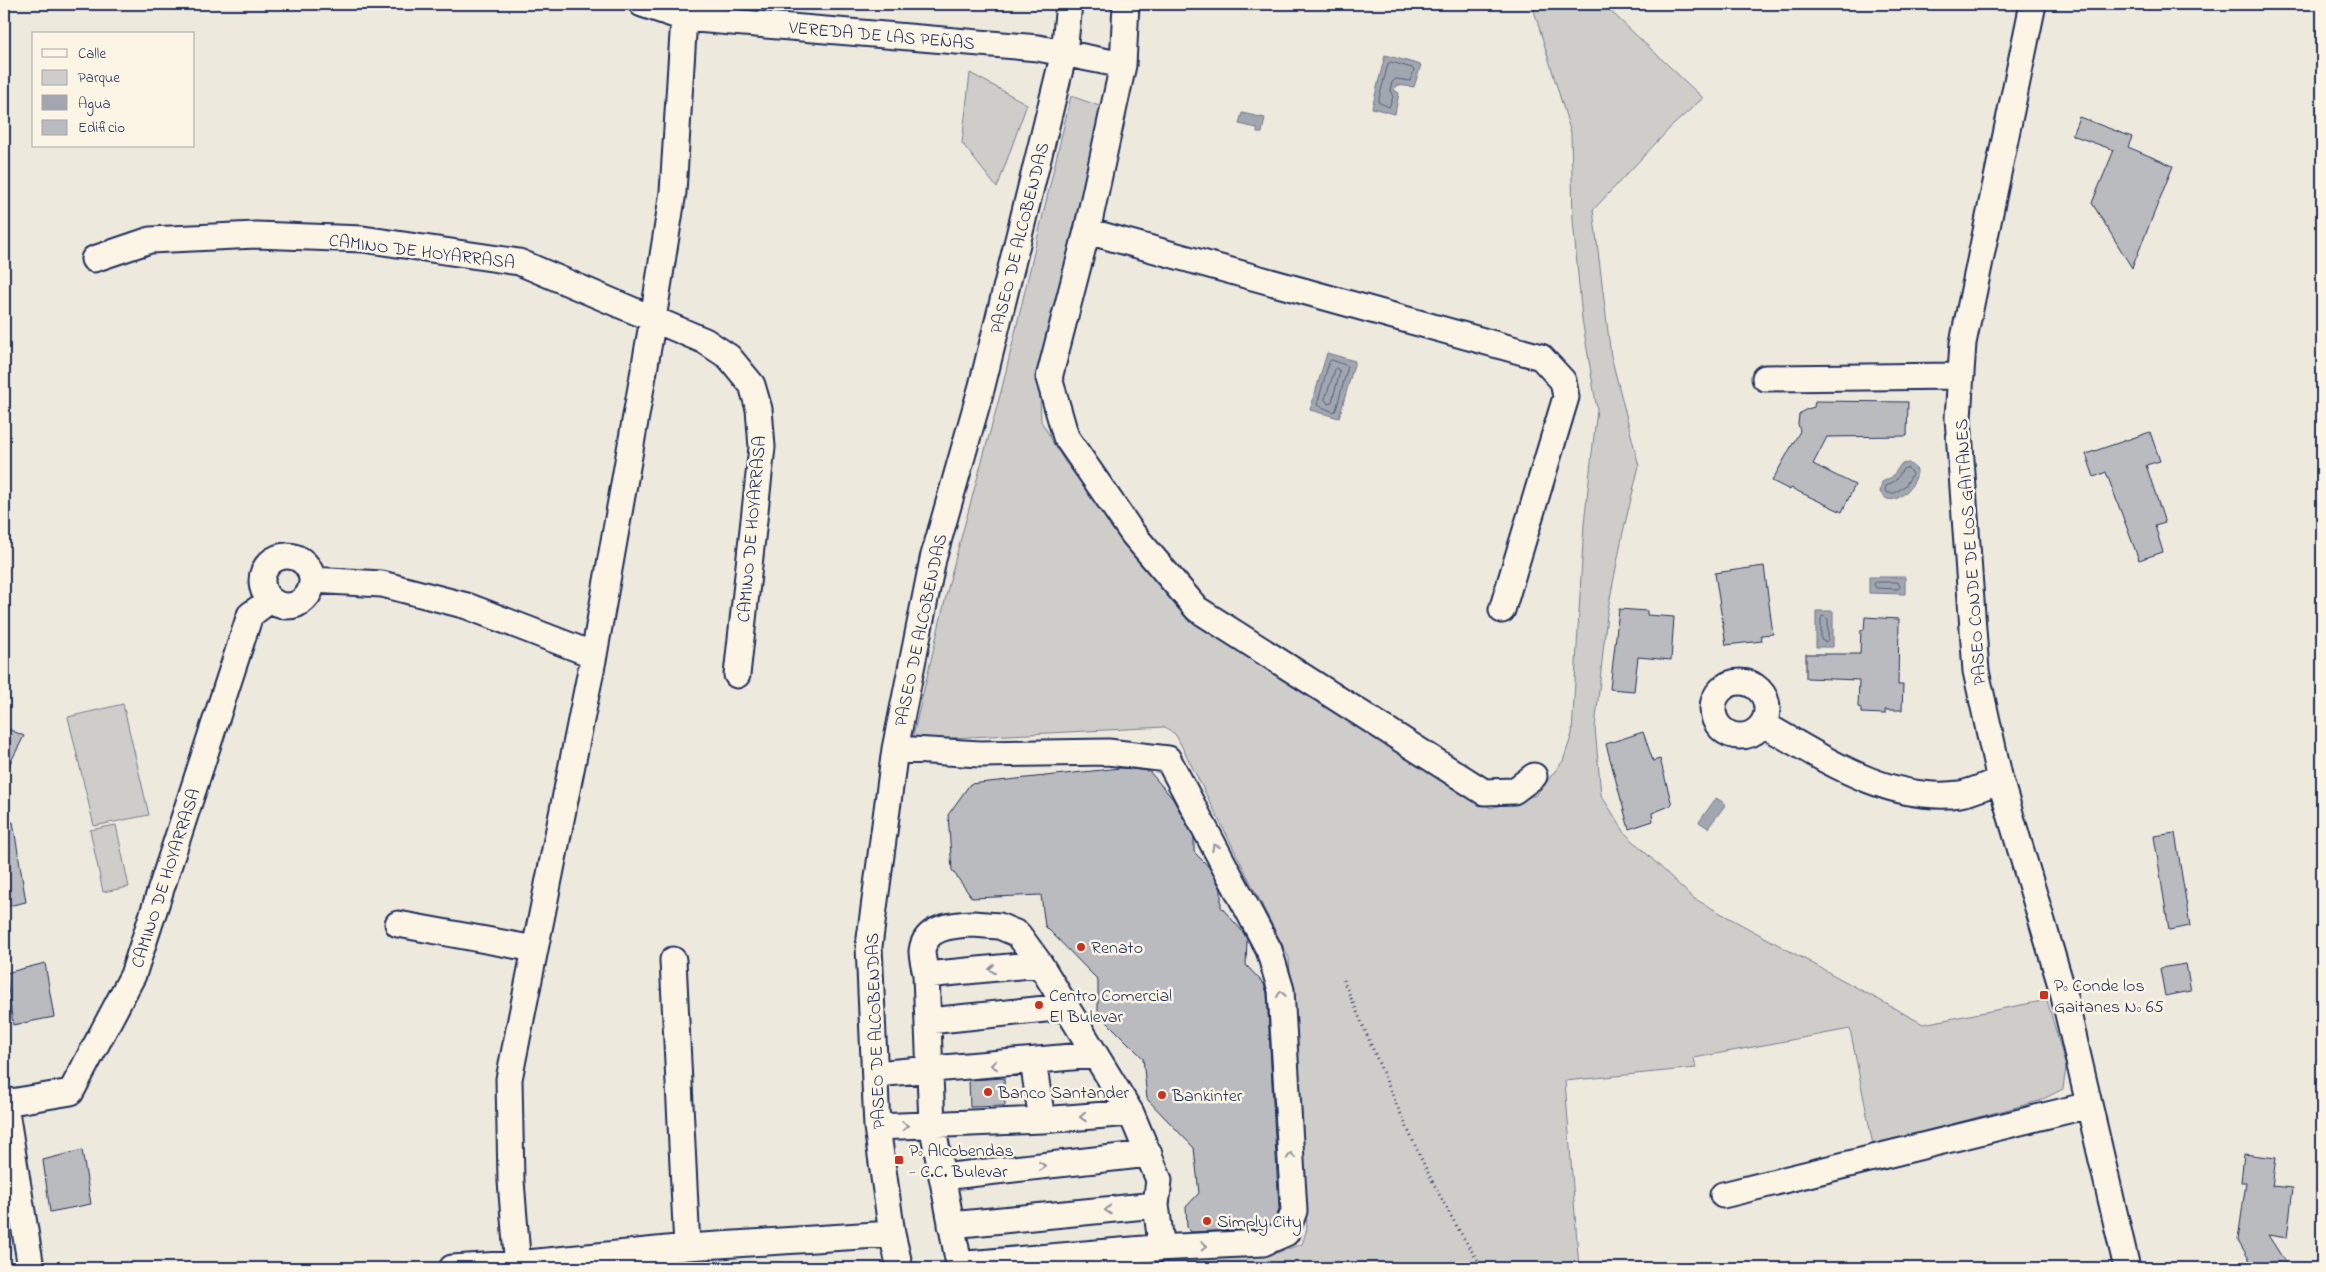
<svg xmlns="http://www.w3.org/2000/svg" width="2326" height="1272" font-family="'Indie Flower',sans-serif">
<rect width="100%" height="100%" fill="#eee9dd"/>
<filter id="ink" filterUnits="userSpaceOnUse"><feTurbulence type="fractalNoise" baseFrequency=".02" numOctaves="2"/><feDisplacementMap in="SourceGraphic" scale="10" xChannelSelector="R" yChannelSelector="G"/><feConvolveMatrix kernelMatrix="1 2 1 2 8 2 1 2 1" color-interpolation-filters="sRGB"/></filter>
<g filter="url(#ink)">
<path fill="#cfcdca" stroke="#757e94" d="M1532 4H1603L1703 98 1671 127 1593 210 1611 356 1639 466 1623 532 1607 614 1595 728 1601 795 1625 833 1693 898 1923 1024 2047 1000 2066 1067 2063 1089 2039 1101 1873 1145 1850 1029 1694 1058 1696 1068 1565 1081 1579 1268H1108L1279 1252 1302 1244 1307 1229 1289 958 1176 735 1165 727 931 739 913 736 952 571 1002 388 1071 96 1102 107 1039 373 1041 421 1065 462 1190 614 1465 795 1491 808 1536 795 1563 761 1572 734 1584 524 1597 409 1582 319 1573 220 1571 133Z
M970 73 1027 104 997 188 962 143Z
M123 704 149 815 94 826 68 717Z
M116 825 129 887 103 892 90 830Z"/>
<path fill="#a2a7af" stroke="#6c778f" d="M1385 55 1421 65 1414 87 1396 85 1394 90 1399 93 1395 114 1372 108Z
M1242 113 1265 118 1262 133H1257V128L1239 124Z
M1327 353 1355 361 1339 418 1310 410Z
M1909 463 1917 470C1918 485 1892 513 1880 492L1882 482 1892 477 1901 464Z
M1869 577H1905V594L1869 593Z
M1816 611H1833V647H1816Z
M1716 798 1726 804 1708 828 1699 822Z"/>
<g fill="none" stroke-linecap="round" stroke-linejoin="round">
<path stroke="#515f7e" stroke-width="1" d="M1391 62 1412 68 1414 70 1410 81 1396 79 1392 82 1390 90 1393 97 1389 107 1378 102 1388 64Z
M1332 360 1348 366 1336 410 1334 412 1317 405 1329 362Z
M1336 368 1340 371 1332 402 1329 404 1325 400Z
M1908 468 1912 474 1906 485 1895 493H1888L1885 491 1886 486 1896 480 1903 469Z
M1877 582H1898L1900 587 1898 589 1876 588 1874 584Z
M1823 616 1828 619V640L1826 642 1821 640V619Z"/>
</g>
<path fill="#babbbe" stroke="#1b2f5e" d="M2079 117 2132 137 2128 147 2173 166 2132 268 2092 203 2114 150 2072 135Z
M1815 401 1908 402 1907 436 1827 437 1813 464 1855 485 1842 512 1791 488 1790 490 1772 481 1800 431 1798 424 1799 415 1805 410 1814 407Z
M2150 432 2160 461 2146 465 2165 523 2155 526 2163 552 2139 560 2106 472 2094 477 2086 454Z
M1764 566 1773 634 1761 635 1762 641 1726 645 1715 573Z
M1619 609 1647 611V615L1674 617 1671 660 1638 657 1634 691 1610 689Z
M1865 617 1899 619 1898 685H1903L1902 710H1885V714L1861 713V708L1858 707 1859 680 1806 678V654H1860L1861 630H1864Z
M4 727 24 736 4 775Z
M1643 732 1653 761 1660 759 1672 805 1652 813 1653 821 1629 829 1606 744Z
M1121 768 1149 771 1173 799 1194 838V852L1208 866 1221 889V907L1243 932 1247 940 1246 965 1264 984 1267 993 1279 1209 1275 1222 1260 1229 1191 1232 1187 1227 1186 1207 1199 1193 1194 1148 1147 1099 1143 1058 1098 1013V980L1045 926 1041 895 972 898 952 870 948 815 970 784Z
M13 822 26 902 4 907V823Z
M2175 833 2190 926 2169 930 2154 836Z
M45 963 54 1017 13 1025 6 973Z
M2186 964 2191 991 2165 996 2160 968Z
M1004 1078 1005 1106 970 1107 969 1080Z
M82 1150 91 1204 50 1212 43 1160Z
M2244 1154 2276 1158 2272 1186 2293 1188 2287 1238 2268 1235 2289 1268H2254L2238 1240 2246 1182H2241Z"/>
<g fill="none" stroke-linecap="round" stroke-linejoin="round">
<g stroke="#1b2f5e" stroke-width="29">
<path id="minor" d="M642 4 684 18 1038 48 1123 65
M1126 4 1123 65 1087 231 1049 378 1066 437 1133 534 1197 609 1484 792 1514 791 1534 776
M2033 4 1963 343 1958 418 1976 671 2000 780 2063 992 2127 1268
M1087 231 1541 357 1563 381 1566 397 1502 610
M94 259 150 240 256 235 363 239 519 262 705 341 729 357 752 385 759 409 762 447 737 675
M1765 378 1961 376
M262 581a25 25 0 1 1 50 0a25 25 0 1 1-50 0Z
M312 580 382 584 467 606 594 655
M1713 709a27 27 0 1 1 54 0a27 27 0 1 1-54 0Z
M1763 724C1823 758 1888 803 1960 794 1973 792 1987 785 2000 780
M895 749 980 754 1108 752 1168 759 1269 950 1281 990 1294 1211 1286 1233 1263 1243 1156 1248
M398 924 535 949
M973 924 999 926 1018 934 1040 964 1131 1113 1159 1180 1156 1205 1160 1235 1156 1248 967 1264 958 1259 932 1124 926 975C925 968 922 958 922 951 925 926 954 925 973 924Z
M673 960 687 1247
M926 975 1040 964
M929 1021 1065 1007
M1033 1061 1042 1120
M875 1074 1095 1055
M4 1099 31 1268
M5 1103 71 1092 133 975 250 615 270 600
M877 1127 1042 1120 1131 1113
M942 1177 1149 1154
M1723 1195 2089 1105
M951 1225 1156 1205
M452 1268 518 1264 687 1247 892 1234
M518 1268 511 1181 509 1079 594 655 653 319 673 192 684 18 681 4
M900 1268 892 1234 877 1127 869 946 895 749 933 559 982 386 1064 53 1069 4"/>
</g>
<path stroke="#1b2f5e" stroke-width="3" stroke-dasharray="1 4" stroke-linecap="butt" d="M1343 980C1386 1076 1423 1180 1483 1268"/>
<use href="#minor" stroke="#fcf5e5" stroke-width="25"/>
</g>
<defs><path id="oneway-chevron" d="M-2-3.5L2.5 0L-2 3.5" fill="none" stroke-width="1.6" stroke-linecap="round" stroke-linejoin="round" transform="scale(1.25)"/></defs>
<g stroke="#8c92a2">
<use href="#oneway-chevron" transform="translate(1215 847) rotate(-118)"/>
<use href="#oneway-chevron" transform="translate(992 969) rotate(175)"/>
<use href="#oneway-chevron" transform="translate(1281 994) rotate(-97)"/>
<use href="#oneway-chevron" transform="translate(994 1065) rotate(175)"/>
<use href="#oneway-chevron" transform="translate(1083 1117) rotate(176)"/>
<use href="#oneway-chevron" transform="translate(905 1126) rotate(-3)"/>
<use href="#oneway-chevron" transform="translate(1291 1156) rotate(-93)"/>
<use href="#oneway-chevron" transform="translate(1042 1166) rotate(-6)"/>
<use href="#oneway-chevron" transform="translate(1108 1210) rotate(175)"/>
<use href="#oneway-chevron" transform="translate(1204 1246) rotate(-3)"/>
</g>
</g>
<g fill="#c8321e" stroke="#fcf5e5" stroke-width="2">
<circle cx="1081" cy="947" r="5"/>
<rect x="2039" y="990" width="10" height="10" rx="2.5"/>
<circle cx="1039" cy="1005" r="5"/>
<circle cx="988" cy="1092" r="5"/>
<circle cx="1162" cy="1095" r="5"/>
<rect x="894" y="1155" width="10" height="10" rx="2.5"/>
<circle cx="1207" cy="1221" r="5"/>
</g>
<g text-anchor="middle" stroke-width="5" stroke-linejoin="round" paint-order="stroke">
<g font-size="18" fill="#1b2f5e" stroke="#fcf5e5">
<text transform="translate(882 35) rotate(5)" y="6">VEREDA DE LAS PEÑAS</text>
<text transform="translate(1019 238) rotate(-76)" y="6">PASEO DE ALCOBENDAS</text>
<text transform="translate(422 251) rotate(7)" y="6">CAMINO DE HOYARRASA</text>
<text transform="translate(751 529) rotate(-85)" y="6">CAMINO DE HOYARRASA</text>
<text transform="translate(1970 552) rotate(-94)" y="6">PASEO CONDE DE LOS GAITANES</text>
<text transform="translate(920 630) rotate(-78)" y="6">PASEO DE ALCOBENDAS</text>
<text transform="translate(165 878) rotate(-72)" y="6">CAMINO DE HOYARRASA</text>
<text transform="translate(875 1031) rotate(-92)" y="6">PASEO DE ALCOBENDAS</text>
</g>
<g font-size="18" fill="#1b2f5e" stroke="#fcf5e5" text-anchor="start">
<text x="1091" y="953">Renato</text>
<text x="2054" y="991">Pº Conde los<tspan x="2054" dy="21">Gaitanes Nº 65</tspan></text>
<text x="1049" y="1001">Centro Comercial<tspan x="1049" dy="21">El Bulevar</tspan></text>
<text x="998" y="1098">Banco Santander</text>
<text x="1172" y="1101">Bankinter</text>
<text x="909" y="1156">Pº Alcobendas<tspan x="909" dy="21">- C.C. Bulevar</tspan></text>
<text x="1217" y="1227">Simply City</text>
</g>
</g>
<rect width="2326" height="1272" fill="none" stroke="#fcf5e5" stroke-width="20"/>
<rect x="10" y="10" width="2306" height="1252" fill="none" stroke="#1b2f5e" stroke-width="2" filter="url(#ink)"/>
<rect x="32" y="32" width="162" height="115" fill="#fcf5e5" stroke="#a2a6af"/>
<rect x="42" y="49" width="25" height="8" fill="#fcf5e5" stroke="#a2a6af"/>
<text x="78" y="58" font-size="15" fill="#1b2f5e">Calle</text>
<rect x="42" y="70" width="25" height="15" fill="#cfcdca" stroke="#a2a6af"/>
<text x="78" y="82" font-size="15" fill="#1b2f5e">Parque</text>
<rect x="42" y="95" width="25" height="15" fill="#a2a7af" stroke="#a2a6af"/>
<text x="78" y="108" font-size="15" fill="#1b2f5e">Agua</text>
<rect x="42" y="120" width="25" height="15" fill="#babbbe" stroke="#a2a6af"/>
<text x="78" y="132" font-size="15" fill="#1b2f5e">Edificio</text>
</svg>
